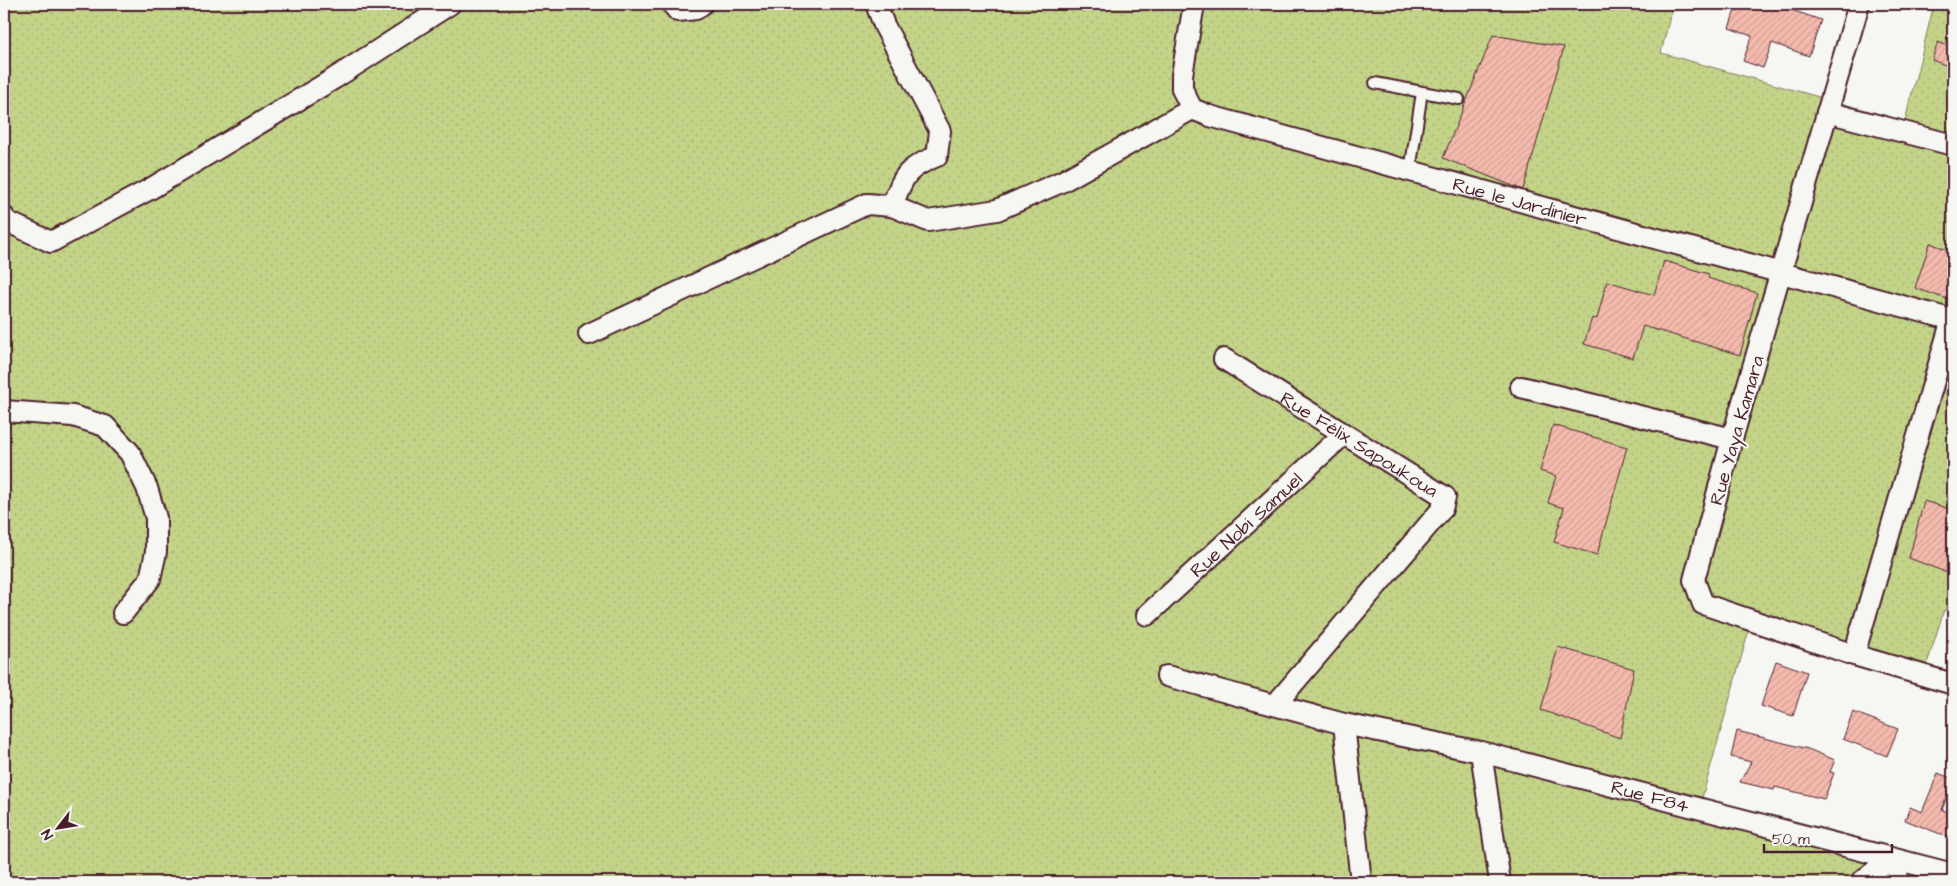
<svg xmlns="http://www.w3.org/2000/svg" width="1957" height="886" font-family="'Architects Daughter',sans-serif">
<defs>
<pattern id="grass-dots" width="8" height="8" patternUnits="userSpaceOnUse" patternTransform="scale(1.25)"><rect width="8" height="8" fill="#c3d489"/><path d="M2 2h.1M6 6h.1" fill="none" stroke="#a9b676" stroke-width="1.8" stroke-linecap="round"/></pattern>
<pattern id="building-hatch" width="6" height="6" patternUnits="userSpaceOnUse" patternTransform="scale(1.25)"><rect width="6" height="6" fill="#f4baad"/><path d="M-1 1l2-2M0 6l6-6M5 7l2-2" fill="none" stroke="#d39f95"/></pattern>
</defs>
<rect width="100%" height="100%" fill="#f6f6f2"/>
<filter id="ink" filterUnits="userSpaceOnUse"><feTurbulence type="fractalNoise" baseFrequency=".02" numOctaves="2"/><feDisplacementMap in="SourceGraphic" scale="10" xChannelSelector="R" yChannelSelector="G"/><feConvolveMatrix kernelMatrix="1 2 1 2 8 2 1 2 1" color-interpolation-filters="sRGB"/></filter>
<g filter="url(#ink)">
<path fill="url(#grass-dots)" stroke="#867a5a" d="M4 4H1673L1661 53 1905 121 1934 4H1953V612L1944 610 1926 667 1752 619 1698 812 1882 856 1848 882H4Z"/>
<path fill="url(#building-hatch)" stroke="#4a1f2b" d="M1737 4H1788L1786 8 1821 20 1809 56 1772 43 1763 68 1743 61 1752 36 1729 28Z
M1493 35 1564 47 1523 190 1443 158Z
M1938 42 1953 48V68L1932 60Z
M1930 243 1953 252V301L1915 288Z
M1664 261 1709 274 1708 278 1757 293 1740 355 1643 326 1633 358 1584 344 1592 318 1597 319 1607 281 1654 295Z
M1553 425 1627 447 1597 555 1554 542 1564 508 1548 503 1556 476 1540 471Z
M1924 501 1953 510V575L1909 558Z
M1558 647 1634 669 1620 738 1541 710Z
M1776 661 1807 672 1793 716 1761 706Z
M1853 712 1898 729 1887 756 1843 739Z
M1737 731 1808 749 1835 760 1830 772 1834 773 1824 799 1775 787 1774 790 1740 782 1751 762 1731 757Z
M1938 773 1953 779 1942 810 1953 814V839L1905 820 1910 807 1922 812Z"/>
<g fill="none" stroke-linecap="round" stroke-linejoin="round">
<g stroke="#4a1f2b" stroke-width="14">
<path id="service" d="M1375 83 1459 99
M1410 171 1422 92"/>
</g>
<g stroke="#4a1f2b" stroke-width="24">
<g id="minor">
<path d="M672 4 678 11 696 9 702 4"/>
<path d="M876 4 884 25 940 131 937 156C905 169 904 175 892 206"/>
<path id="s1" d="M1194 4 1182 75V89L1192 109 1210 116 1953 320"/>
<path d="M1859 4 1732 439 1694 580 1703 604 1854 655 1953 684"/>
<path d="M1827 112 1953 145"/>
<path d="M4 217 6 221 51 242 150 189 335 78 450 4"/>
<path d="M589 334 867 204 892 206 928 221 997 210 1063 181 1192 109"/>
<path id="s2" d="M1224 359 1445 497 1442 509 1275 705"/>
<path d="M1521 387 1732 439"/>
<path d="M4 411 73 416 105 426 130 453 147 488 156 518V552L150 579 123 613"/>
<path id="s3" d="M1147 615 1344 434"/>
<path d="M1854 655 1952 319"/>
<path id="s4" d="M1167 676 1344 724 1481 752 1953 874"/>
<path d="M1344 724 1361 882"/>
<path d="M1481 752 1500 882"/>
<path d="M1861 882 1890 859"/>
<path d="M1897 882 1898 861"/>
</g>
</g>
<use href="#service" stroke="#f6f6f2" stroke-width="10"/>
<use href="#minor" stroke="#f6f6f2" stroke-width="20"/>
</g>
</g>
<g text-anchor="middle" stroke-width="4" stroke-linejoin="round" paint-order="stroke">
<g font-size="19" fill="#4a1f2b" stroke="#f6f6f2">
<text dy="7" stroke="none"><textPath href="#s1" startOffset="449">Rue le Jardinier</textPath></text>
<text transform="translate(1736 430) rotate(-74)" y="7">Rue Yaya Kamara</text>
<text dy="7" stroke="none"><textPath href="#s2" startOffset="160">Rue Félix Sapoukoua</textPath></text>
<text dy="7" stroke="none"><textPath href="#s3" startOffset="134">Rue Nobi Samuel</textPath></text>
<text dy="7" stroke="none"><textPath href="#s4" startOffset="498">Rue F84</textPath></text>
</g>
</g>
<rect width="1957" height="886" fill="none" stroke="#f6f6f2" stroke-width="20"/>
<rect x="10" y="10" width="1937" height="866" fill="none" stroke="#4a1f2b" stroke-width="2" filter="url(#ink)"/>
<g transform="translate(58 828) rotate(239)" stroke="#f6f6f2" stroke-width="4" paint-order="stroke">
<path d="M0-4L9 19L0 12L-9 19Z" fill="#4a1f2b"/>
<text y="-8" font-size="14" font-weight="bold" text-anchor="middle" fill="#4a1f2b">N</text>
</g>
<path d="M1764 844v8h128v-8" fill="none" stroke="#4a1f2b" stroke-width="2.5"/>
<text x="1772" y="844" font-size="15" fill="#4a1f2b" stroke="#f6f6f2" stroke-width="4" paint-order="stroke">50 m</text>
</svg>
